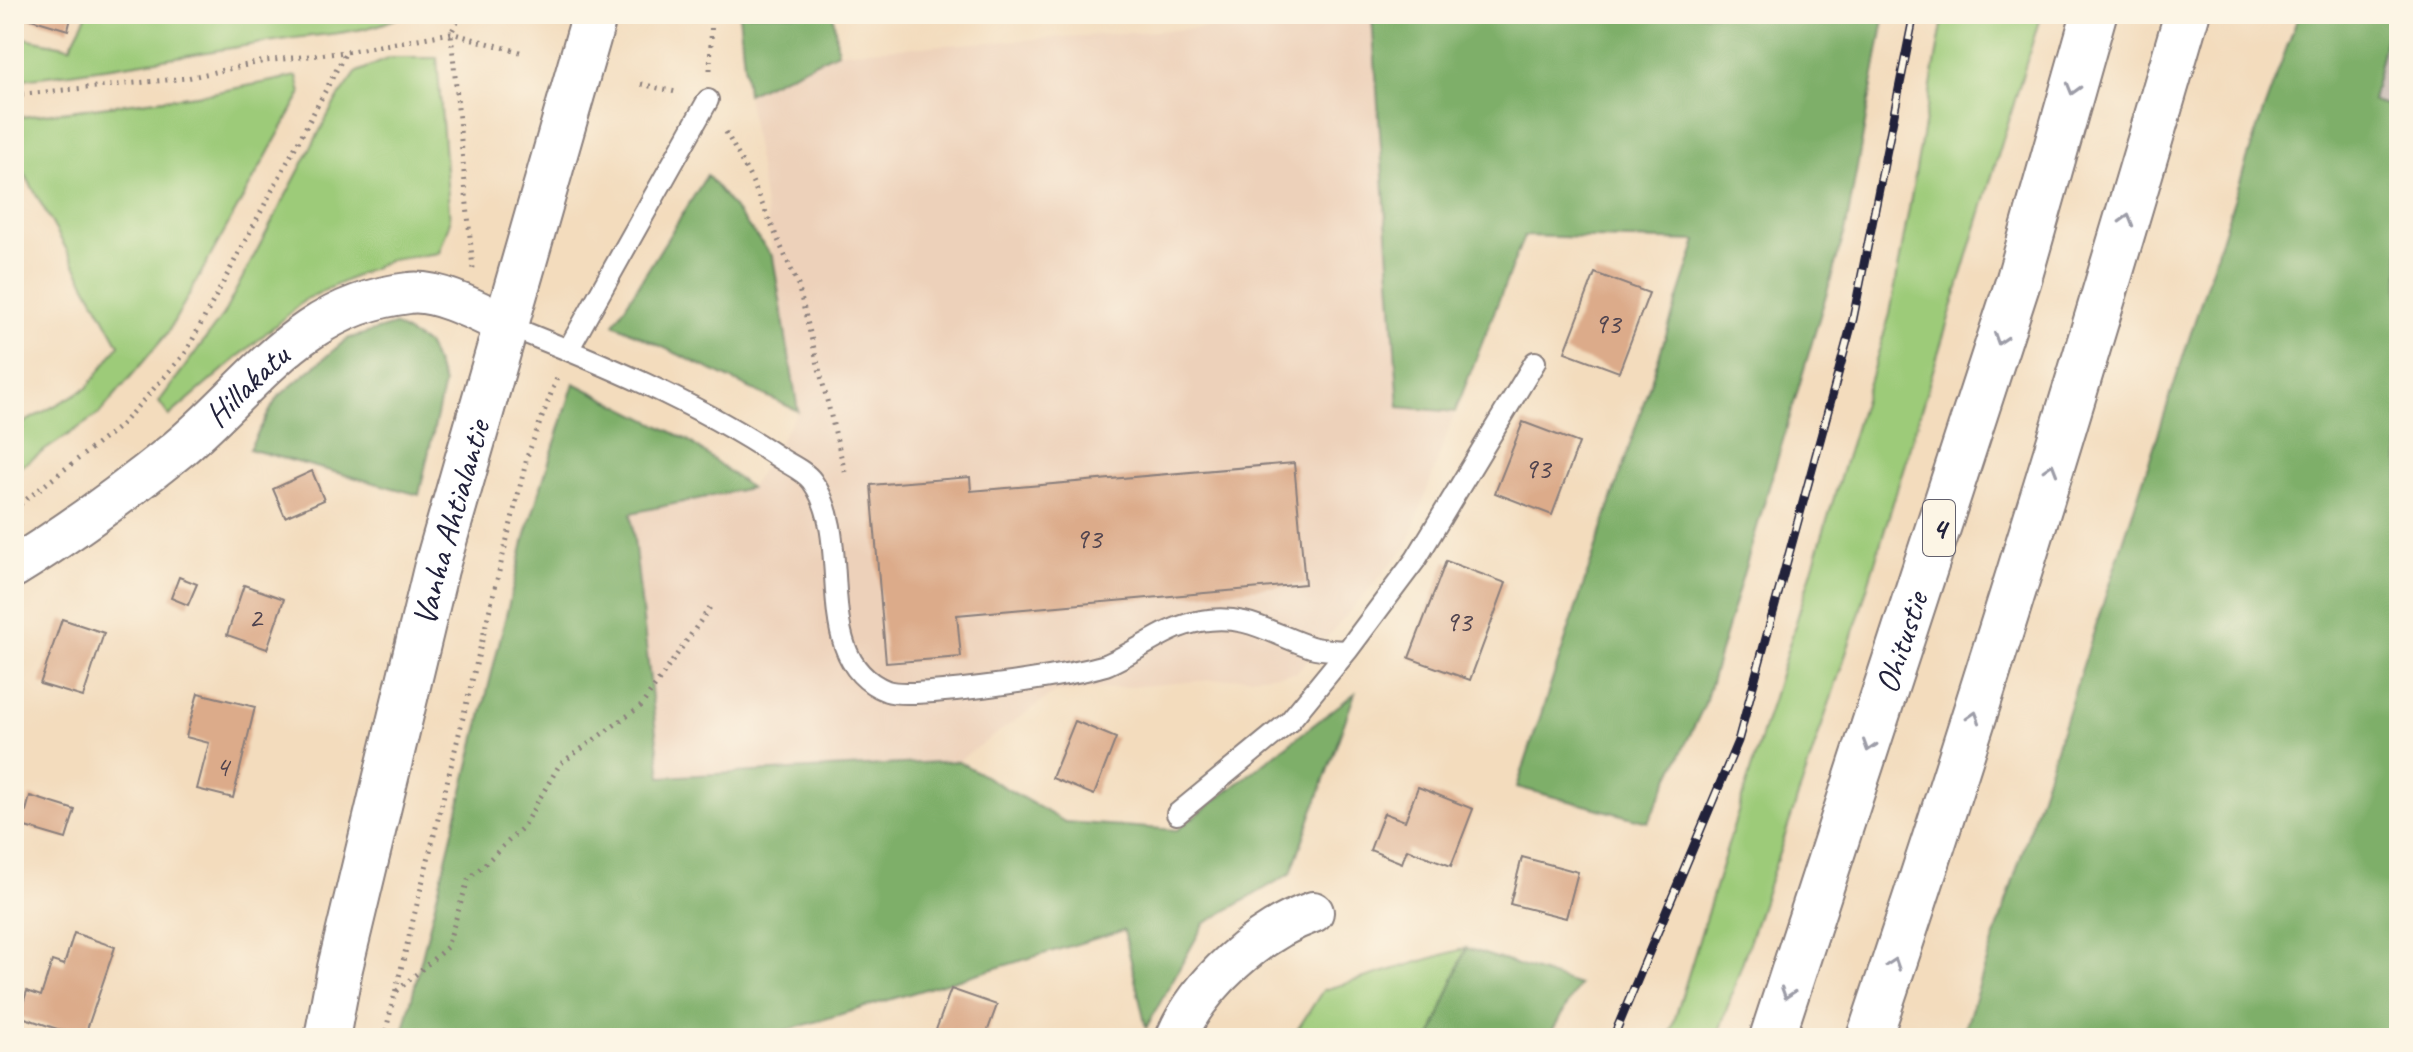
<svg xmlns="http://www.w3.org/2000/svg" width="2413" height="1052" font-family="Caveat,sans-serif">
<rect width="100%" height="100%" fill="#fcf5e5"/>
<filter id="ink" filterUnits="userSpaceOnUse"><feTurbulence type="fractalNoise" baseFrequency=".0125" numOctaves="2"/><feDisplacementMap in="SourceGraphic" scale="16" xChannelSelector="R" yChannelSelector="G"/><feConvolveMatrix kernelMatrix="1 2 1 2 8 2 1 2 1" color-interpolation-filters="sRGB"/></filter>
<filter id="wash" filterUnits="userSpaceOnUse"><feTurbulence type="fractalNoise" baseFrequency=".006" numOctaves="4" result="noise"/><feDisplacementMap in="SourceGraphic" scale="32" xChannelSelector="R" yChannelSelector="G"/><feGaussianBlur stdDeviation="1.8" result="paint"/><feColorMatrix in="noise" values="0 0 0 0 0 0 0 0 0 0 0 0 0 0 0 0 0 1.4 0 .05"/><feComposite in="paint" operator="in"/></filter>
<g filter="url(#wash)">
<rect width="100%" height="100%" fill="#f3dcbd"/>
<path fill="#edd1ba" d="M1372 17 1399 406 1455 412 1407 546 1296 673 1054 693 958 761 661 777 631 513 750 488 798 411 747 94 838 52Z"/>
<path fill="#cec1ba" d="M2391 14H2399V108L2372 102Z"/>
<path fill="#9dcb79" stroke="#60765a" stroke-width="2" d="M87 14H405C367 35 323 33 281 40 192 54 104 70 14 80V36L70 47Z
M1944 14H2041L1858 618 1717 1038H1669L1890 314Z
M390 58H437L450 221 439 253 390 260 306 299 169 416 159 402 223 315 334 104 357 72Z
M297 76 301 94 167 334 99 414 14 471V428L87 388 119 345 20 165H14V118L212 93Z
M1466 948 1431 1038H1292L1323 990Z"/>
<path fill="#7eaf69" stroke="#506852" stroke-width="2" d="M739 14H833L838 52 747 94Z
M1411 14H1885L1846 228 1704 706 1648 822 1517 787 1697 241 1524 236 1455 412 1399 407 1372 17Z
M2299 14H2391L2372 101 2399 108V1038H1962L2258 126Z
M707 175 773 257 798 411 614 324Z
M394 325 428 345 444 384 419 495 249 449 277 398 347 339Z
M574 383 688 440 750 488 631 513 661 777 958 761 1065 822 1177 830 1355 693 1291 873 1204 924 1146 1028 1124 930 761 1038H402L526 534Z
M1466 948 1579 985 1548 1038H1431Z"/>
<g id="blocks">
<path fill="#dcab8a" d="M14 14H72L68 30Z
M2398 48H2399V76L2392 74Z
M1595 273 1649 293 1619 372 1565 352Z
M1523 422 1579 443 1552 515 1495 493Z
M1294 463 1305 584 957 615 961 657 886 663 871 485 970 477 971 491Z
M312 471 324 500 285 517 273 489Z
M1446 561 1506 583 1470 680 1409 658Z
M179 577 197 584 188 605 171 598Z
M244 585 284 599 267 649 227 635Z
M62 619 104 633 83 697 40 684Z
M198 693 255 707 233 798 197 789 209 743 186 737Z
M1075 721 1116 738 1094 795 1052 778Z
M1418 787 1473 809 1451 866 1407 849 1402 863 1370 850 1384 813 1405 821Z
M30 796 75 810 66 839 22 826Z
M1522 857 1578 872 1566 918 1510 904Z
M74 933 115 947 84 1038 19 1016 27 991 41 996 52 961 64 965Z
M951 989 997 1005 985 1038H933Z"/>
</g>
</g>
<g filter="url(#ink)">
<use href="#blocks" fill-opacity="0" stroke="#8a7f7c" stroke-width="2"/>
<g fill="none" stroke-linecap="round" stroke-linejoin="round">
<g stroke="#8a7f7c" stroke-width="24">
<path id="lane" d="M506 325C599 362 694 401 778 457 788 464 805 471 812 481 857 542 807 660 887 691 912 700 1080 675 1108 664 1141 650 1165 627 1201 621 1247 613 1271 634 1311 647 1322 650 1335 650 1347 651L1416 559 1535 362
M568 350 708 100
M1177 814 1289 722 1347 651"/>
</g>
<g stroke="#8a7f7c" stroke-width="44">
<g id="street">
<path id="s1" d="M14 567C71 532 125 492 177 450 254 386 300 305 409 293 437 289 481 313 506 325"/>
<path d="M1176 1038C1199 984 1257 932 1313 912"/>
</g>
</g>
<g stroke="#8a7f7c" stroke-width="48">
<g id="secondary">
<path id="s2" d="M327 1038 340 968 436 569 595 14"/>
</g>
</g>
<g stroke="#8a7f7c" stroke-width="48">
<g id="highway">
<path id="s3" d="M1772 1038 2019 279 2094 14"/>
<path d="M1869 1038C1983 699 2087 357 2187 14"/>
</g>
</g>
<path stroke="#8a7f7c" stroke-width="5" stroke-dasharray="2 6" stroke-linecap="butt" d="M461 14 451 33 473 269
M710 70 712 14
M641 84 680 93
M14 95 187 78 265 61 346 52 451 33 520 52
M726 132 752 181 798 285 846 476
M14 509 120 426 185 354 346 52
M397 991 447 947 468 880 522 828 560 764 641 706 713 603
M384 1038 528 454 557 378"/>
<use href="#lane" stroke="#fff" stroke-width="20"/>
<use href="#street" stroke="#fff" stroke-width="40"/>
<use href="#secondary" stroke="#fff" stroke-width="44"/>
<use href="#highway" stroke="#fff" stroke-width="44"/>
<g stroke="#22223b" stroke-width="9">
<path id="rail" d="M1613 1038 1738 741 1853 319 1914 14"/>
</g>
<use href="#rail" stroke="#fcf5e5" stroke-width="6" stroke-dasharray="18" stroke-linecap="butt"/>
</g>
<defs><path id="oneway-chevron" d="M-2-3.5L2.5 0L-2 3.5" fill="none" stroke-width="1.6" stroke-linecap="round" stroke-linejoin="round" transform="scale(2)"/></defs>
<g stroke="#9c9ca7">
<use href="#oneway-chevron" transform="translate(2073 89) rotate(106)"/>
<use href="#oneway-chevron" transform="translate(2127 220) rotate(-74)"/>
<use href="#oneway-chevron" transform="translate(2000 339) rotate(108)"/>
<use href="#oneway-chevron" transform="translate(2051 469) rotate(-73)"/>
<use href="#oneway-chevron" transform="translate(1974 717) rotate(-73)"/>
<use href="#oneway-chevron" transform="translate(1869 746) rotate(108)"/>
<use href="#oneway-chevron" transform="translate(1894 964) rotate(-71)"/>
<use href="#oneway-chevron" transform="translate(1787 993) rotate(108)"/>
</g>
</g>
<g text-anchor="middle" stroke-width="6" stroke-linejoin="round" paint-order="stroke">
<g font-size="30" fill="#50444f">
<text x="1607" y="333">93</text>
<text x="1537" y="478">93</text>
<text x="1088" y="548">93</text>
<text x="255" y="627">2</text>
<text x="1458" y="631">93</text>
<text x="222" y="776">4</text>
</g>
<rect fill="#fcf5e5" stroke="#63616e" stroke-width="2" x="1923" y="500" width="32" height="56" rx="6"/>
<g font-size="32" font-weight="bold" fill="#22223b">
<text x="1939" y="539">4</text>
</g>
<g font-size="34" fill="#22223b" stroke="#fcf5e5">
<text dy="12" stroke="none"><textPath href="#s1" startOffset="296">Hillakatu</textPath></text>
<text dy="12" stroke="none"><textPath href="#s2" startOffset="530">Vanha Ahtialantie</textPath></text>
<text dy="12" stroke="none"><textPath href="#s3" startOffset="416">Ohitustie</textPath></text>
</g>
</g>
<rect width="2413" height="1052" fill="none" stroke="#fcf5e5" stroke-width="48"/>
</svg>
